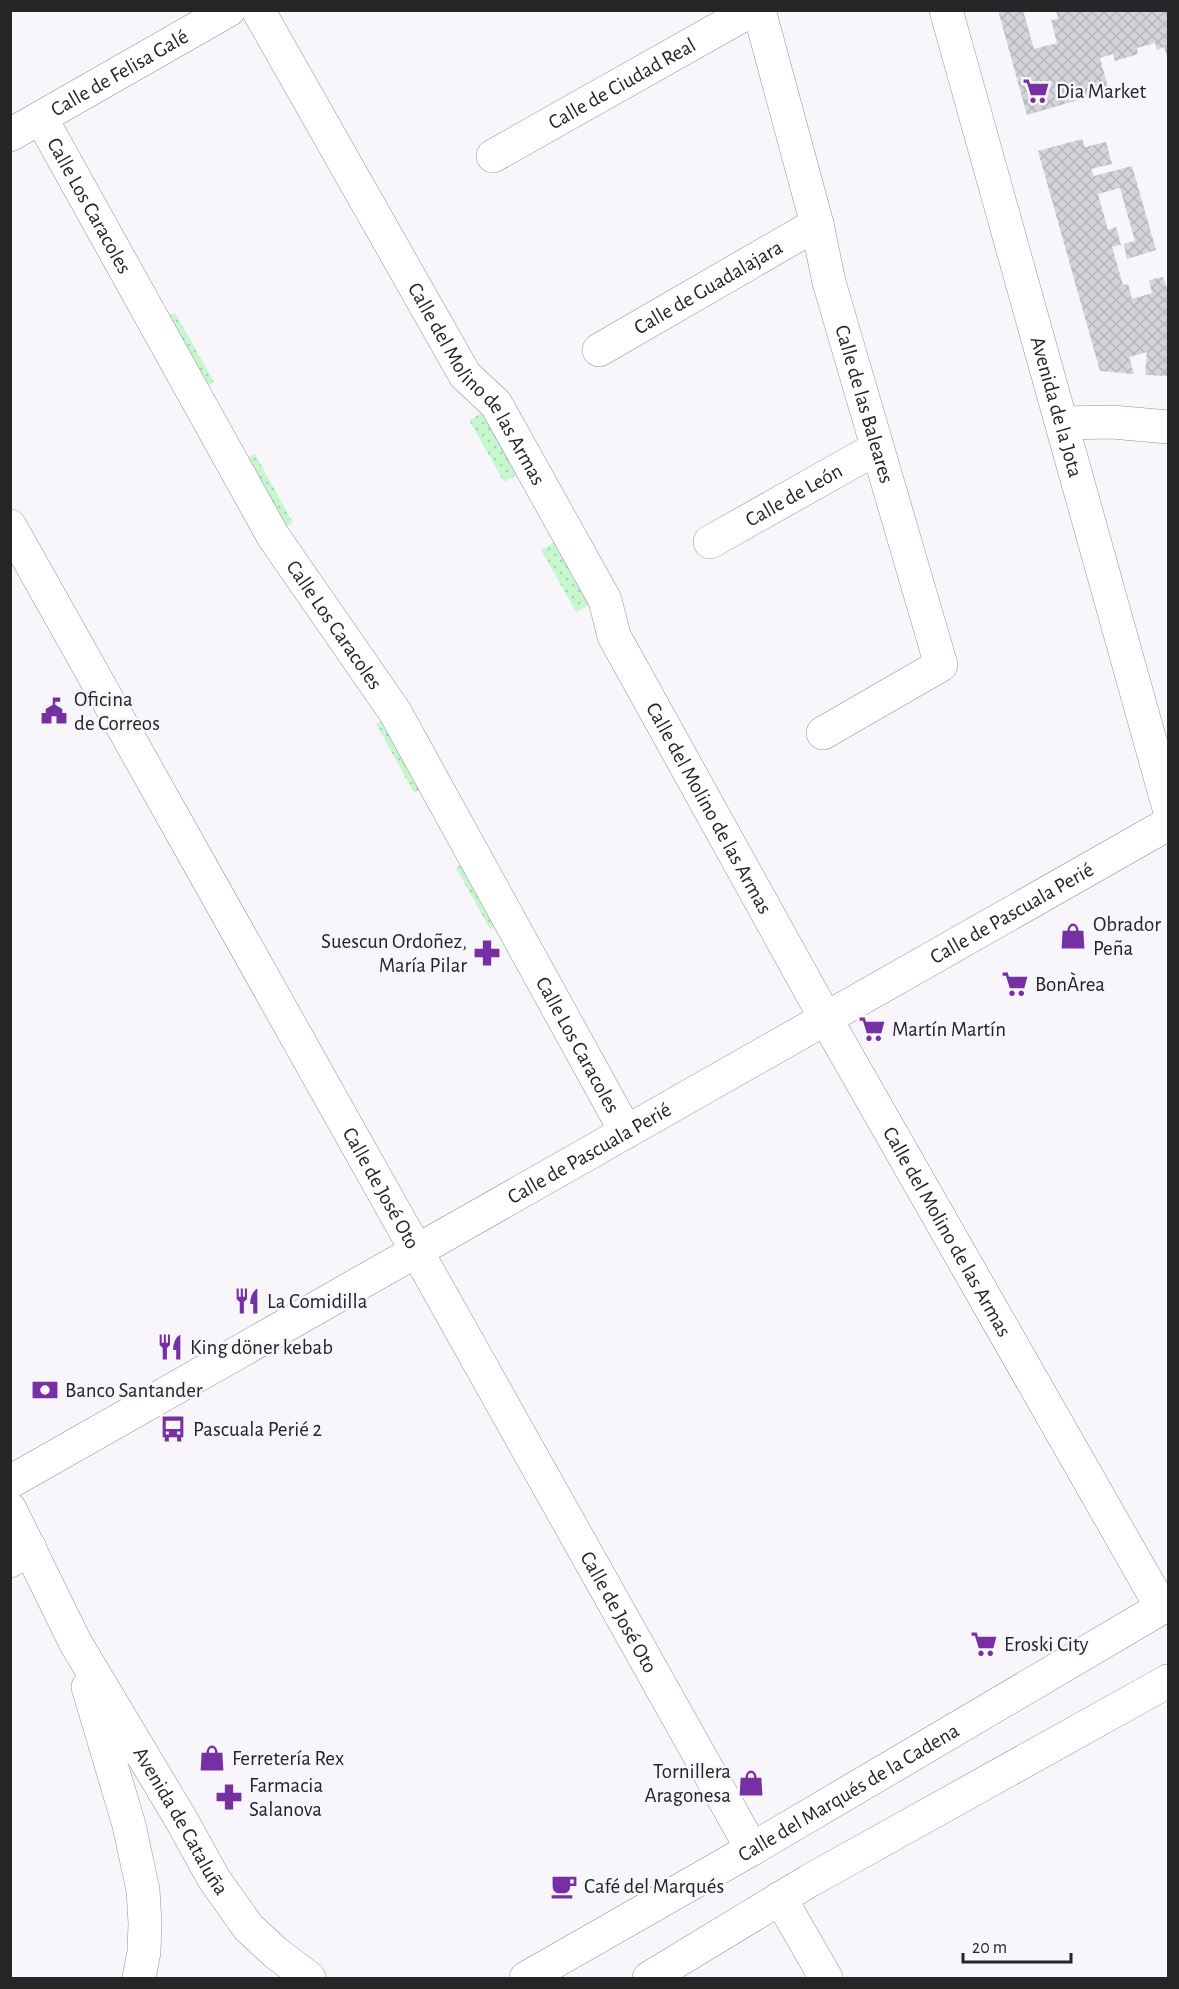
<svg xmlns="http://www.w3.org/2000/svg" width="1179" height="1989" font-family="'Alegreya Sans',sans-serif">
<defs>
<pattern id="grass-dots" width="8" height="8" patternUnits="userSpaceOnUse" patternTransform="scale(1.5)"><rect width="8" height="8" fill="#c6f7ce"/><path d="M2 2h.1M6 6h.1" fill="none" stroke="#aad4b1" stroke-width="1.8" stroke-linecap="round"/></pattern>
<pattern id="building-cross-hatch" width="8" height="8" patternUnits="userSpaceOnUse" patternTransform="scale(1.5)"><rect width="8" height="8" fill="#d4d3d9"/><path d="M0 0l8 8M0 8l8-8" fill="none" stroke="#b6b5ba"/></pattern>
</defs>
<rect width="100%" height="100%" fill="#f9f6fb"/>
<path fill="url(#grass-dots)" d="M175 313 214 382 203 388 164 319Z
M486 411 520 473 504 482 469 420Z
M255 454 293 523 282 529 244 460Z
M558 540 593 603 576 612 541 550Z
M386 718 425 787 414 793 376 724Z
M467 862 501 923 490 929 456 868Z"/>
<path fill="url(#building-cross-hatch)" d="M998 10H1023L1034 49 1057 43 1051 20 1058 19 1056 10H1168V60L1164 47 1157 50 1155 43 1137 48 1138 54 1115 61 1113 54 1100 58 1109 91 1027 115Z
M1082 139 1085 147 1106 142 1112 164 1091 169 1094 176 1132 166 1156 250 1127 259 1124 244 1135 241 1120 188 1098 194 1108 230 1116 227 1121 245 1112 247 1123 285 1128 284 1132 299 1152 293 1149 280 1163 277 1167 288H1168V376L1145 375 1147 352 1129 357 1134 374 1100 371 1038 151Z"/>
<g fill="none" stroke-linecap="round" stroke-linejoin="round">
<g stroke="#949196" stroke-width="34">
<g id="minor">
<path id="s1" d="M258 10 465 375 496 404 605 600 614 636 826 1019 1162 1608"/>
<path id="s2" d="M759 10 817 224 829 282 941 665 823 733"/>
<path id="s3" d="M946 10 1168 805"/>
<path id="s4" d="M41 118 273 536 395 712 626 1132"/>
<path id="s5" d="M10 135 229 10"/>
<path id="s6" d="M493 156 752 10"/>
<path id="s7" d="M599 350 817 224"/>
<path d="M1062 423 1112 422 1168 427"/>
<path id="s8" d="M10 526 752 1849"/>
<path id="s9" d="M710 542 877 448"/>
<path id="s10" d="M10 1482 1168 824"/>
<path d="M10 1561 30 1548"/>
<path d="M780 1898 826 1978"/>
</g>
</g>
<g stroke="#949196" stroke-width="34">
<g id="major">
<path id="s11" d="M10 1509 75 1642 182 1821 214 1879 248 1927 276 1953 309 1978"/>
<path d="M88 1687 129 1825 143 1890 145 1923 144 1952 139 1978"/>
<path id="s12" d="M526 1978 752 1849 1168 1604"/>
<path d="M649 1978 809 1881 1168 1681"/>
</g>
</g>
<use href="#minor" stroke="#fff" stroke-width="33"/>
<use href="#major" stroke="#fff" stroke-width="33"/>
</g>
<defs>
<g id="supermarket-bare" transform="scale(2.07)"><path d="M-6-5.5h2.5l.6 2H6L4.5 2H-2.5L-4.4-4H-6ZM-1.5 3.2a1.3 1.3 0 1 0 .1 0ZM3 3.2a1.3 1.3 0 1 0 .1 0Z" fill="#7730a3" stroke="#f9f6fb" stroke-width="2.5" paint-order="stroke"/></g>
<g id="civic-bare" transform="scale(2.07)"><path d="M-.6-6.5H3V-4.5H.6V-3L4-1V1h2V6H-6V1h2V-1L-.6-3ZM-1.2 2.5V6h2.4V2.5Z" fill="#7730a3" stroke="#f9f6fb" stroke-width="2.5" paint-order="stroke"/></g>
<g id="shop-bare" transform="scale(2.07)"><path d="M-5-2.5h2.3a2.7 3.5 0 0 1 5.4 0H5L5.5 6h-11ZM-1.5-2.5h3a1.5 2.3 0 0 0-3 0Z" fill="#7730a3" stroke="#f9f6fb" stroke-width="2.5" paint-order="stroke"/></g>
<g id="pharmacy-bare" transform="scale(2.07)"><path d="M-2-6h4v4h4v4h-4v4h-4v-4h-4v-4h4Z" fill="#7730a3" stroke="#f9f6fb" stroke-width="2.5" paint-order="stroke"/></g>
<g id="restaurant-bare" transform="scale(2.07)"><path d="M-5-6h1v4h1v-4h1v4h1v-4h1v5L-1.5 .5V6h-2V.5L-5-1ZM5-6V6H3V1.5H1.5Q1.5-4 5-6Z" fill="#7730a3" stroke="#f9f6fb" stroke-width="2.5" paint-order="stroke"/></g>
<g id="bank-bare" transform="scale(2.07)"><path d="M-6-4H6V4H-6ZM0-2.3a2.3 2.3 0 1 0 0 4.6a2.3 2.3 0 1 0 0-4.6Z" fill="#7730a3" stroke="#f9f6fb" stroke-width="2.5" paint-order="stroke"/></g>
<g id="bus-bare" transform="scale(2.07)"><path d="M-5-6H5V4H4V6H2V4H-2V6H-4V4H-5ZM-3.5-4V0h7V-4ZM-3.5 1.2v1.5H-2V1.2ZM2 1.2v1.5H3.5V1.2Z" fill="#7730a3" stroke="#f9f6fb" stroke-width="2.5" paint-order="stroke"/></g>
<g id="cafe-bare" transform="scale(2.07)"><path d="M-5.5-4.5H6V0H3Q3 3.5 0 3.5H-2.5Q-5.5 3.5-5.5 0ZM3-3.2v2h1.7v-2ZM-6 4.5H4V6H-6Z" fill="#7730a3" stroke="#f9f6fb" stroke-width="2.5" paint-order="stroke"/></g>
</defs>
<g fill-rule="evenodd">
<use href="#supermarket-bare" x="1036" y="91"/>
<use href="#civic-bare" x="54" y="711"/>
<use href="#shop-bare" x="1073" y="936"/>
<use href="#pharmacy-bare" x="487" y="953"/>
<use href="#supermarket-bare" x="1015" y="984"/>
<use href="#supermarket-bare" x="872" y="1029"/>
<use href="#restaurant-bare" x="247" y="1301"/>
<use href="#restaurant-bare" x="170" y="1347"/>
<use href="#bank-bare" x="45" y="1390"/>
<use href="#bus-bare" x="173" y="1429"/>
<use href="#supermarket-bare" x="984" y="1644"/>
<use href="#shop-bare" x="212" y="1758"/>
<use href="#shop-bare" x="751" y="1783"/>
<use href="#pharmacy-bare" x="229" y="1797"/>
<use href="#cafe-bare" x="564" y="1886"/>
</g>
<g text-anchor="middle" stroke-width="5" stroke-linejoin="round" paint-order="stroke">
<g font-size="21" fill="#252426" stroke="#f9f6fb">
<text dy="7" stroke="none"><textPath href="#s5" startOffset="126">Calle de Felisa Galé</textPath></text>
<text dy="7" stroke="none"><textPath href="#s6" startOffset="148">Calle de Ciudad Real</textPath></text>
<text dy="7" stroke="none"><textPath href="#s4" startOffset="100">Calle Los Caracoles</textPath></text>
<text dy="7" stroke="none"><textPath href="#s7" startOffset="126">Calle de Guadalajara</textPath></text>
<text dy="7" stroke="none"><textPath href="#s1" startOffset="434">Calle del Molino de las Armas</textPath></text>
<text dy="7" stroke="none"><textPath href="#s2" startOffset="408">Calle de las Baleares</textPath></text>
<text dy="7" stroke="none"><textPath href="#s3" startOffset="412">Avenida de la Jota</textPath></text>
<text dy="7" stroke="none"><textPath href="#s9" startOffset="96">Calle de León</textPath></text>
<text dy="7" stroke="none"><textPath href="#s4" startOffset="586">Calle Los Caracoles</textPath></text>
<text dy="7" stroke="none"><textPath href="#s1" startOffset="920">Calle del Molino de las Armas</textPath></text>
<text dy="7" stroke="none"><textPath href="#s10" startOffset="1152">Calle de Pascuala Perié</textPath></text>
<text dy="7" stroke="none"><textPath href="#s4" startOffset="1072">Calle Los Caracoles</textPath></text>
<text dy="7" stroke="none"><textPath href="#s10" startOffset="666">Calle de Pascuala Perié</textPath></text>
<text dy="7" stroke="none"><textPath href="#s8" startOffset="759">Calle de José Oto</textPath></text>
<text dy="7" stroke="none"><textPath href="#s1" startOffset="1406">Calle del Molino de las Armas</textPath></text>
<text dy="7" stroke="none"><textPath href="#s8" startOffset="1245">Calle de José Oto</textPath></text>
<text dy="7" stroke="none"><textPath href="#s12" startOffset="372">Calle del Marqués de la Cadena</textPath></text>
<text dy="7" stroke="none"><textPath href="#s11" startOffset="356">Avenida de Cataluña</textPath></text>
</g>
<g font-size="21" fill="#252426" stroke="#f9f6fb" text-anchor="start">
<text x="1056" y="98">Dia Market</text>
<text x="74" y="706">Oficina<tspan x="74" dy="24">de Correos</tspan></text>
<text x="1093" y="931">Obrador<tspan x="1093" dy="24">Peña</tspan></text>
<text x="467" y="948" text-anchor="end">Suescun Ordoñez,<tspan x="467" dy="24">María Pilar</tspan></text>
<text x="1035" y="991">BonÀrea</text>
<text x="892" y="1036">Martín Martín</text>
<text x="267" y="1308">La Comidilla</text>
<text x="190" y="1354">King döner kebab</text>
<text x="65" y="1397">Banco Santander</text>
<text x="193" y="1436">Pascuala Perié 2</text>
<text x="1004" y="1651">Eroski City</text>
<text x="232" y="1765">Ferretería Rex</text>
<text x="731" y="1778" text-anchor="end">Tornillera<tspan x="731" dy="24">Aragonesa</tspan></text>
<text x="249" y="1792">Farmacia<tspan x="249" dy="24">Salanova</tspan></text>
<text x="584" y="1893">Café del Marqués</text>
</g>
</g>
<rect width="1179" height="1989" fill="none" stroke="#252426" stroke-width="24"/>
<path d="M963 1953v9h108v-9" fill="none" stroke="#252426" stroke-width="3"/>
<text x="972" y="1953" font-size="18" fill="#252426" stroke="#f9f6fb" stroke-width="4.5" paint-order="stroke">20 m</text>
</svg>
